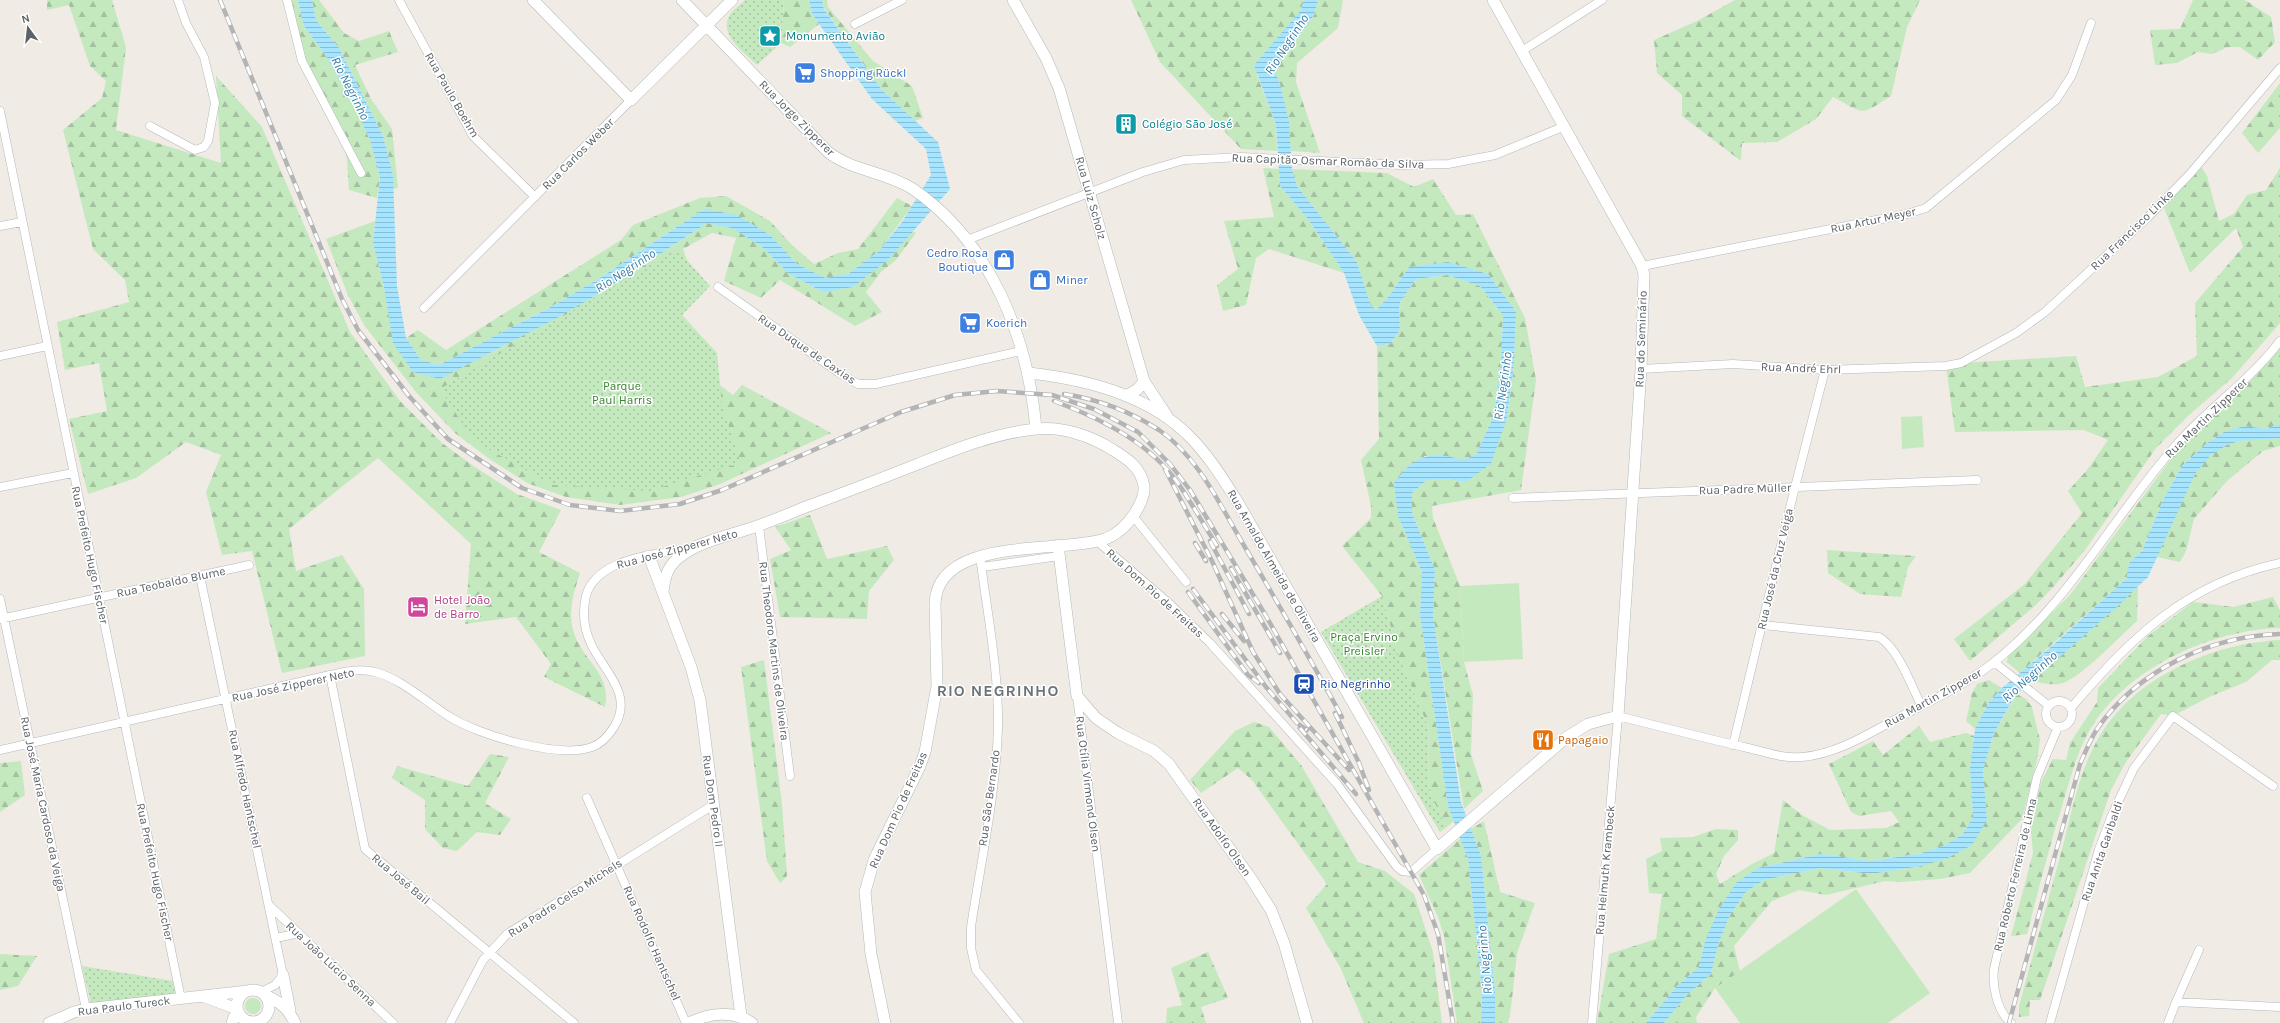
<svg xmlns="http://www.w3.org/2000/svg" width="2280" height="1023" font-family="Karla,sans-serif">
<defs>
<pattern id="forest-firs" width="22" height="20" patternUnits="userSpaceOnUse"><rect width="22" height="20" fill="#c5e9bf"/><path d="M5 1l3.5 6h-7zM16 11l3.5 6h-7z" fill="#a3c09f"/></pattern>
<pattern id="park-dots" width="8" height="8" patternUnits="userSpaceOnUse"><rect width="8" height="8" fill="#c5e9bf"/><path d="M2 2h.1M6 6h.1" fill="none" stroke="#a3c09f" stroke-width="1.8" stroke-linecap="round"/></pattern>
<pattern id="water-rules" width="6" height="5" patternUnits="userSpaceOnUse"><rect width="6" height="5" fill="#a5e5ff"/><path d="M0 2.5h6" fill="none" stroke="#8abdd2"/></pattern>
</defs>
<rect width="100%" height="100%" fill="#f0ebe4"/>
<path fill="#c5e9bf" d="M1922 416 1924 447 1902 449 1901 417Z
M1519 583 1523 659 1464 662 1460 586Z
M1856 889 1930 993 1888 1023H1740L1715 988Z
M245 1006a8 8 0 1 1 16 0a8 8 0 1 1-16 0Z"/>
<path fill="url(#forest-firs)" d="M47 0H112L126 47 116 130 221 163 216 76 262 127 350 332 400 401 442 443 475 467 517 494 561 510 539 552 580 573C574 591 568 611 573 630 582 662 612 672 605 707L544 677 551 664 516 617 465 624 471 544 378 458 289 529 296 571 342 555 364 589 365 656 282 673 252 551 222 555 206 492 221 455 186 442 136 478 88 494 69 419 107 411 99 363 65 370 57 322 129 302 125 280 93 249 63 130 102 98 106 81 90 66 69 5 47 10Z
M287 0H298L304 26 326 56 350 97 370 140 380 177 377 198 349 190 346 146 309 78Z
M312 0H319L344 33 359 41 389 31 398 52 355 65 371 99 392 129 398 188 393 189V175L383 136 339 48 316 20Z
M784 0H809L812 14 819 24 790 47 781 43Z
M822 0H827L828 7 873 61 912 86 923 118 915 121 882 90 824 8Z
M1131 0H1304L1301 10 1279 37 1257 75 1276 125 1277 151 1241 149 1160 62Z
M1318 0H1343L1338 28 1297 63 1296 82 1320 153 1291 151C1289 123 1284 96 1274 69L1314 15Z
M1735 0H1920L1907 27 1891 96C1858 117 1866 114 1833 97L1816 119 1777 142 1742 143 1741 161 1682 116V95L1657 73 1654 40 1697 21Z
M2193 0H2245L2271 17 2275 42 2258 60 2240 47H2228L2212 54 2198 52 2177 63 2155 65 2150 30 2180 29Z
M2280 83V128L2258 153 2242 133Z
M2199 163 2207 176 2219 221 2234 214 2247 195 2266 190 2280 168V323L2232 378 2189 415 2156 448 2085 550 2055 585 2037 604 1970 661 1954 639 2025 584 2082 513 2068 491 2087 470 2108 440 2084 430 1955 432 1946 366 1961 363 2076 356 2085 387 2158 377 2197 356 2195 303 2243 247 2236 228 2190 273 2162 203Z
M1263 168 1279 169 1280 186 1308 219 1344 273 1269 249 1256 258 1246 305 1223 311 1217 285 1238 269 1224 221 1274 217Z
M1292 169 1387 173 1414 187 1433 179 1456 215 1473 214 1525 318 1536 380 1521 490 1432 506 1433 518 1460 586 1464 662 1473 695 1471 754 1483 791 1464 809 1433 615 1435 570 1412 513V493L1428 479H1446L1466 482 1507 418 1514 364 1516 311 1488 274 1409 267 1389 296 1376 310 1370 305 1357 262 1297 186Z
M726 196 770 221 792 245 814 264 838 253 858 249 897 198 912 206 879 251 848 274 825 279 797 264 770 235 704 209 600 278 549 308 439 365 421 360 406 338 418 330 446 350 621 240 633 225 700 198Z
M375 221 373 243 384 287 413 372 489 354 607 289 707 223 732 227 761 246 789 274 823 292 888 260 912 231 916 233 896 260 881 272 866 292 882 312 855 326 780 280 761 298 724 281 736 238 712 233 683 249 689 265 637 323 733 395 742 385 831 433 720 484 681 497 620 505 566 497 527 483 488 458 455 433 415 391 364 325 348 295 326 239Z
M1447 275 1480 286 1503 315 1501 363 1494 415 1476 455 1463 461 1444 456H1424L1398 516 1422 572 1420 615 1448 806 1454 821 1447 827 1432 798 1428 781 1429 729 1399 657 1382 596 1342 546 1371 518V506L1361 460 1379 439 1377 346 1390 344 1400 330 1399 304 1416 279Z
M2280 348V424L2265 429 2245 427 2224 432 2206 444 2182 466 2163 500 2142 551 2129 563 2127 578 2020 673 2007 662 2008 656 2070 595 2182 444 2244 388Z
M2280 438V446L2263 451 2227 481 2194 519 2186 551 2180 562 2157 557C2172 523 2191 458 2229 444 2245 438 2263 440 2280 438Z
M810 515 827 559 887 546 894 560 869 591 867 619 780 617 770 559 791 550 775 527Z
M1827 550 1916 556 1908 567 1901 597 1860 594 1828 573Z
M2138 587 2137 621C2119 637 2084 675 2063 683 2053 686 2042 683 2032 681Z
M2273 597 2280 610V628C2208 630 2120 671 2086 737 2075 759 2069 783 2062 806 2049 848 2038 891 2027 934L2011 936 2033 853 2031 831 2041 782 2053 759 2066 760 2070 743 2097 702 2098 688 2148 636 2193 602 2233 607Z
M2280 640V660H2272L2246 682 2209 697 2173 716 2161 714 2126 762 2111 790 2040 1000H2030L2029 1016 2019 1017V1006C2034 951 2049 897 2064 842 2073 806 2081 765 2101 734 2137 676 2214 643 2280 640Z
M764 660 782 804 787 876 780 883 767 861 741 667Z
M1989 680 2002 688 1989 702 1975 729 1966 721 1972 693 1977 684Z
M2017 694 2026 699 2032 707 2040 740 2037 760 2022 819 1970 873 1940 879 1900 882 1885 881 1826 895 1799 890 1772 901 1734 946 1740 971 1715 988 1696 1017 1697 1023H1664L1687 995 1711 974 1718 945 1730 915 1746 892 1764 880 1821 868 1871 874 1921 866 1987 820 1983 770 1994 733Z
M1254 722 1269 727 1301 765 1358 862 1385 871 1414 894 1433 952 1442 1023H1364L1341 969 1306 908 1327 884 1252 780 1238 768 1201 793 1190 780 1235 731Z
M1919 726 1930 742 1966 733 1974 736 1970 768 1973 817 1962 835 1943 846 1918 854 1871 861 1821 854 1758 868 1705 941 1699 967 1677 986 1646 1023H1597L1609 954 1656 939 1662 894 1649 893 1646 859 1662 851 1660 838 1693 837 1716 829 1738 830V840L1724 856 1716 874 1720 884 1752 864 1774 853 1783 800 1802 815 1830 830 1886 828 1899 822 1891 811 1859 816 1851 812 1829 764 1873 741 1883 755Z
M490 754 509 757 485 803 511 819 500 835 477 832 457 851 443 848 425 829V800L392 778 397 766 468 786Z
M21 761 25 795 0 812V763Z
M1484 821 1500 892 1535 903 1517 953 1511 1008 1508 1023H1495V990L1481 856 1471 829Z
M1461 838 1468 859 1482 991 1481 1023H1457L1444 936 1438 917 1419 875Z
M1208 952 1228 998 1201 1007 1206 1023H1166L1167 1008 1182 1005 1171 968Z
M0 954 37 956 18 986 0 990Z"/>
<path fill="url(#park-dots)" d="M745 0H784L781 43 757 65C745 53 719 36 729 16 732 10 740 5 745 0Z
M677 249 710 286 682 315 717 353 722 406 741 463 649 491 553 485 474 441 440 389Z
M1382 596 1399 657 1429 729 1428 781 1432 798 1447 827 1440 832 1321 632Z
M82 966 173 981 175 994 91 1004Z"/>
<path fill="url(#water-rules)" d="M298 0H312L316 20 339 48 383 136 393 175 397 286 406 338 421 360 439 365 549 308 600 278 704 209 737 215 770 235 797 264 825 278 848 274 879 251 902 222 931 175 926 149 872 99 812 14 809 0H822L824 9 882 90 938 142 950 189 888 260 853 287 823 292 789 274 761 246 732 228 707 223 607 289 555 319 440 379 413 372 393 343 384 287 373 243 380 177 370 140 350 97 326 56 304 26Z
M1304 0H1318L1314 15 1274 69 1280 84 1289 122 1292 169 1297 186 1357 262 1370 304 1376 310 1389 296 1409 267 1448 262 1488 274 1516 311 1514 364 1507 418 1491 464 1466 482 1446 479H1428L1412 493V513L1435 570 1433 615 1461 802 1481 856 1495 990V1023H1481L1482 991 1468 859 1448 806 1420 615 1422 572 1398 516 1394 483C1408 465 1419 453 1443 456 1460 457 1458 463 1476 455L1494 415 1501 363 1503 315 1480 286 1447 275 1416 279 1399 304 1400 330 1390 344 1377 346 1359 315 1344 273 1308 219 1280 186 1276 125 1254 65 1301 10Z
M2280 424V438L2239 441 2227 445 2211 455 2195 474 2148 577 2117 607 2015 696 1994 733 1983 770 1987 820 1972 845 1948 858 1921 866 1871 874 1821 868 1764 880 1746 892 1730 915 1718 945 1711 974 1687 995 1664 1023H1646L1677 986 1699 967 1705 941 1719 909 1736 883 1758 868 1821 854 1871 861 1918 854 1943 846 1962 835 1973 817 1970 768 1975 729 1989 702 2002 688 2053 645 2127 578 2129 563 2142 551 2163 500 2182 466 2206 444 2224 432 2245 426 2265 429Z"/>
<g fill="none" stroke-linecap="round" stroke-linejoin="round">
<g stroke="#b5b8bc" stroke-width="9">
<path id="street" d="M287 0 302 61 361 173
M399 0 473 136 535 197
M855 24 902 0
M1522 51 1602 0
M0 111 181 999
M150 126 195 150 204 147 208 141 215 103 204 57 186 23 178 0
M0 226 22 222
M967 240 1143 172 1184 160 1241 157 1401 165 1448 164 1495 155 1565 126
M1642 266 1907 214 1926 208 2056 100 2072 75 2091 23
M718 287 838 372 858 384H876L1021 351
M424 308 631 100
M0 356 47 346
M1641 369 1733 364 1825 370 1946 366 1961 363 2016 333 2045 312 2147 218 2189 175 2280 68
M0 487 73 473
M1513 498 1977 480
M1133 516 1186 582
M759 526 790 776
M1097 541 1171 605 1210 643 1337 784 1397 867 1402 871 1411 872 1437 849
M980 556C987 612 999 671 998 728 996 794 981 861 971 927V948L976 970 1019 1023
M982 567 1059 556
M200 576 283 975 275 985 261 992
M0 599 86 1009
M0 619 249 565
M1762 625 1879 637C1898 648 1911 685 1921 705
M1994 662 2049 706
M330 675 365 849 574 1023
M1077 696 1118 1023
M2046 714a13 13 0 1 1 26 0a13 13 0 1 1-26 0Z
M2071 708C2130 638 2187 583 2280 563
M1733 745 1795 487 1825 370
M0 750 330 675C345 672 359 668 375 672 402 679 426 702 450 717 479 735 558 759 592 747 601 744 609 735 614 727 634 695 605 672 592 646 584 630 582 613 586 596 589 583 601 572 614 566 637 555 665 553 690 548
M587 798 686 1023
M270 906 393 1023
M276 938 299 933
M2176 1002 2199 950
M450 1023 483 960 507 934 713 805
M1592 1023 1618 716C1661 727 1705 738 1748 748 1765 752 1784 759 1802 757 1837 754 1868 734 1898 718 1930 701 1965 685 1993 663 2069 603 2113 517 2176 445 2208 408 2250 381 2280 341
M2011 1023C1997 1011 1992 986 1994 969L2037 777 2058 727
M2050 1023 2099 849 2112 815 2134 768 2173 716 2273 786
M2168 1023 2176 1002 2280 1007"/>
</g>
<g stroke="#b3b9bd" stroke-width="12">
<path id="secondary" d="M533 0 631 100 732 0
M682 0 828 152C852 171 887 172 913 189 991 243 1028 337 1036 429
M1013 0 1046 58 1059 88 1144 381 1167 416
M1029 373C1085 379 1149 395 1190 437 1209 456 1223 479 1237 501L1437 849 1567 737 1588 724 1618 716 1641 369 1644 275 1642 266 1493 0
M1126 396 1138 389 1144 381
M1058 545 1077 696 1096 718 1118 733 1154 751 1169 764 1252 880 1271 910 1284 943 1307 1023
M649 556 691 667 700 700 741 1016
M663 591C665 576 668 565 681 556 699 542 724 537 745 530 765 524 784 516 803 508 841 494 880 479 918 464 956 449 995 433 1036 429 1062 426 1091 436 1113 450 1128 459 1141 468 1144 486 1145 495 1140 505 1135 513 1128 524 1118 534 1105 539 1061 554 937 535 935 604L937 686 925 752 920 766 874 860 865 892 871 954 885 1023
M283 975 290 1011
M237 1006a16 16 0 1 1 32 0a16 16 0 1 1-32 0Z
M265 995C280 1002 288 1008 295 1023
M205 997 237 1009 232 1023
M49 1023 74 1012 86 1009 248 991
M689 1023C709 1013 732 1010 752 1023"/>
</g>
<use href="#street" stroke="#fff" stroke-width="8"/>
<use href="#secondary" stroke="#fff" stroke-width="11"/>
<g stroke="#b3b4b5" stroke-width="4.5">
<path id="rail" d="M220 0 342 299 358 330 409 396 448 439 522 488 570 505 620 511 680 504 722 490 901 412 955 395 997 391 1052 395 1094 409 1138 432 1170 464 1190 490 1266 616 1424 895 1438 934 1453 1023
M1064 394C1097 399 1131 412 1159 430 1199 457 1222 509 1246 549 1279 605 1311 660 1342 717
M1054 401C1102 419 1151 443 1180 486 1193 506 1205 526 1217 546
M1165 469 1212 561 1253 652 1280 694 1349 770
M1210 541 1249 614
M1195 543 1206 561
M1231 568 1280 653
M1193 589 1266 687 1297 723 1307 730
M1188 592 1248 675 1259 683
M1222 614 1244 641
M1335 713 1359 763 1369 790
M1300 728 1356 794
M2009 1023 2080 764C2085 753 2090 740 2097 729 2138 670 2210 636 2280 634"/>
</g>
<use href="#rail" stroke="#fff" stroke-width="3" stroke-dasharray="9" stroke-linecap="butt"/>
</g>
<defs>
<g id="sight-square" transform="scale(1.15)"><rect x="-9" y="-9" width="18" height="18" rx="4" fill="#0f9aa8" stroke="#fff"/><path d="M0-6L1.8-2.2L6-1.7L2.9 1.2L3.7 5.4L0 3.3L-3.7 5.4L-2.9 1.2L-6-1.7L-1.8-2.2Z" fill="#fff"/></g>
<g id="supermarket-square" transform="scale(1.15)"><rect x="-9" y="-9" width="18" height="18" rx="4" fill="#3f7fe0" stroke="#fff"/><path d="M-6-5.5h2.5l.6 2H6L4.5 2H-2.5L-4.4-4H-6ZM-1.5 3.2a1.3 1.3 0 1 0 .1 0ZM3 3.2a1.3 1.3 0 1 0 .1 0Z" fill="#fff"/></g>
<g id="building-square" transform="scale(1.15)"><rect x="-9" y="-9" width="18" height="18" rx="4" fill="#0f9aa8" stroke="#fff"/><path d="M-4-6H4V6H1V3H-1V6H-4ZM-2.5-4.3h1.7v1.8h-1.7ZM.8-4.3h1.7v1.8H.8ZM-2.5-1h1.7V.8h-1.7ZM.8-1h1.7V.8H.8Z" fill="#fff"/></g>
<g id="shop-square" transform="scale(1.15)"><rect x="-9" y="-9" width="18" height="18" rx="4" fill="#3f7fe0" stroke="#fff"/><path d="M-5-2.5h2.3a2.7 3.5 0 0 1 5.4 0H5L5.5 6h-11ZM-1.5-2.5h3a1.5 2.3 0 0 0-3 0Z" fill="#fff"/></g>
<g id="hotel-square" transform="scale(1.15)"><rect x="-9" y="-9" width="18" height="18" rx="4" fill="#d1479c" stroke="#fff"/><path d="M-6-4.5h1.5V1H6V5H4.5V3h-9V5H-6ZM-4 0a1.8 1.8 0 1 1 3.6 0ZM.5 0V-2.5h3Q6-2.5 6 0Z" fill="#fff"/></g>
<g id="station-square" transform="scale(1.15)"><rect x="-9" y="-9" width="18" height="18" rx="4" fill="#1a4fb4" stroke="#fff"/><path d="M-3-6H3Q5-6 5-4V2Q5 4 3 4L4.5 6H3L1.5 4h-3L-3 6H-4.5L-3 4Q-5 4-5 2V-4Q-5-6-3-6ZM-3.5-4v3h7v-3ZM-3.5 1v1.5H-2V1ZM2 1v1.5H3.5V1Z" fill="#fff"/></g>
<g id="restaurant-square" transform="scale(1.15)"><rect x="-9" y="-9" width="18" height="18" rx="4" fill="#e8710a" stroke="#fff"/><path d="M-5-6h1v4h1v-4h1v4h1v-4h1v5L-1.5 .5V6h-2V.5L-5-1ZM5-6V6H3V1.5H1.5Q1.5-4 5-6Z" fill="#fff"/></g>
</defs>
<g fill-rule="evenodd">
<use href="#sight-square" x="770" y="36"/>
<use href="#supermarket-square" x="805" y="73"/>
<use href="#building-square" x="1126" y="124"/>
<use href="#shop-square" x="1004" y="260"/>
<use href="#shop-square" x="1040" y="280"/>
<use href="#supermarket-square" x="970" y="323"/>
<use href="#hotel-square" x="418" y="607"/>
<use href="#station-square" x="1304" y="684"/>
<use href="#restaurant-square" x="1543" y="740"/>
</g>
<g text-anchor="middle" stroke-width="3" stroke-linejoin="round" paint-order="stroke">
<g font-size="12" fill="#0d838f" stroke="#fff" text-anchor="start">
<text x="786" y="40">Monumento Avião</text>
<text x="1142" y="128">Colégio São José</text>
</g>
<g font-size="12" fill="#366cbe" stroke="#fff" text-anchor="start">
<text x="820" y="77">Shopping Rückl</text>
<text x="988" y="257" text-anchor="end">Cedro Rosa<tspan x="988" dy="14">Boutique</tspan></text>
<text x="1056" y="284">Miner</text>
<text x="986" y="327">Koerich</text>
</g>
<g font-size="12" fill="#5c6266" stroke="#fff">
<text transform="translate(452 95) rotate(60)" y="4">Rua Paulo Boehm</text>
<text transform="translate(797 118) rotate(45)" y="4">Rua Jorge Zipperer</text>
<text transform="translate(578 154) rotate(-45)" y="4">Rua Carlos Weber</text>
<text transform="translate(1328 161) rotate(2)" y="4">Rua Capitão Osmar Romão da Silva</text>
<text transform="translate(1091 198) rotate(74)" y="4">Rua Luiz Scholz</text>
<text transform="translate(1873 220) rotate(-12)" y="4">Rua Artur Meyer</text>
<text transform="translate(2132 230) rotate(-44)" y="4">Rua Francisco Linke</text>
<text transform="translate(1641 339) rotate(-88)" y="4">Rua do Seminário</text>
<text transform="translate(807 349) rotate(34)" y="4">Rua Duque de Caxias</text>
<text transform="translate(1801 368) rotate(2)" y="4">Rua André Ehrl</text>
<text transform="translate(2206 418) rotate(-44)" y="4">Rua Martin Zipperer</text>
<text transform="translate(1745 489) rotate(-2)" y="4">Rua Padre Müller</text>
<text transform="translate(677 549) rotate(-15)" y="4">Rua José Zipperer Neto</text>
<text transform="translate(90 555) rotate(78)" y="4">Rua Prefeito Hugo Fischer</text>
<text transform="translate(1274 566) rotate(60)" y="4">Rua Arnaldo Almeida de Oliveira</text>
<text transform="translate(1775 569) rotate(-77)" y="4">Rua José da Cruz Veiga</text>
<text transform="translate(171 582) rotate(-12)" y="4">Rua Teobaldo Blume</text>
<text transform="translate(1155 593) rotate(42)" y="4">Rua Dom Pio de Freitas</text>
<text transform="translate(774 651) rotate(83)" y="4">Rua Theodoro Martins de Oliveira</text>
<text transform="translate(293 685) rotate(-12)" y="4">Rua José Zipperer Neto</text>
<text transform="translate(1933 698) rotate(-29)" y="4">Rua Martin Zipperer</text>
<text transform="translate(1088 784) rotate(83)" y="4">Rua Otília Virmond Olsen</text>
<text transform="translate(245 789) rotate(78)" y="4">Rua Alfredo Hantschel</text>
<text transform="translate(989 798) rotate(-82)" y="4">Rua São Bernardo</text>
<text transform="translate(713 801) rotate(82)" y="4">Rua Dom Pedro II</text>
<text transform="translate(43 804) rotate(78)" y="4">Rua José Maria Cardoso da Veiga</text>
<text transform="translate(898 810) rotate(-66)" y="4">Rua Dom Pio de Freitas</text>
<text transform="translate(1222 837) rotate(55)" y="4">Rua Adolfo Olsen</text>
<text transform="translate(2102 851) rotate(-71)" y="4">Rua Anita Garibaldi</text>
<text transform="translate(1605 870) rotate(-85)" y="4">Rua Helmuth Krambeck</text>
<text transform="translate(155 872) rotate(78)" y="4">Rua Prefeito Hugo Fischer</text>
<text transform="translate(2015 875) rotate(-77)" y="4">Rua Roberto Ferreira de Lima</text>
<text transform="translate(401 879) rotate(40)" y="4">Rua José Bail</text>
<text transform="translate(565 898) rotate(-33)" y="4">Rua Padre Celso Michels</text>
<text transform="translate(652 943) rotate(66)" y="4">Rua Rodolfo Hantschel</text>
<text transform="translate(331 964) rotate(43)" y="4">Rua João Lúcio Senna</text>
<text transform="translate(124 1006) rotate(-7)" y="4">Rua Paulo Tureck</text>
</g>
<g font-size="12" fill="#36832e" stroke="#fff">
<text x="622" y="390">Parque<tspan x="622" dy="14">Paul Harris</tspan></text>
<text x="1364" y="641">Praça Ervino<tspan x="1364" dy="14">Preisler</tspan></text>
</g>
<g font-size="12" fill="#b23c85" stroke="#fff" text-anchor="start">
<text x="434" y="604">Hotel João<tspan x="434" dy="14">de Barro</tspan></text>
</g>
<g font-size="12" fill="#164399" stroke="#fff" text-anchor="start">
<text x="1320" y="688">Rio Negrinho</text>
</g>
<g font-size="12" fill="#c56008" stroke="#fff" text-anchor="start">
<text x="1558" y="744">Papagaio</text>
</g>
<g font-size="13" font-style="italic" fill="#347da7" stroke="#fff">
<text transform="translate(1286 44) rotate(-57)" y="5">Rio Negrinho</text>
<text transform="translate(351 88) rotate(63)" y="5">Rio Negrinho</text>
<text transform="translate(625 270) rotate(-33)" y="5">Rio Negrinho</text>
<text transform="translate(1502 386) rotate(-82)" y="5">Rio Negrinho</text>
<text transform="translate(2029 676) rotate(-42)" y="5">Rio Negrinho</text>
<text transform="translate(1484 960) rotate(-95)" y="5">Rio Negrinho</text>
</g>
<g font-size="16" font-weight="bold" letter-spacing="1" fill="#6d7478" stroke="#fff">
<text x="998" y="696">RIO NEGRINHO</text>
</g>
</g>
<g transform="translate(28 28) rotate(345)" stroke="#ffffff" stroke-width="3" paint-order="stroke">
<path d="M0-3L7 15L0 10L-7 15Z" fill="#5c6266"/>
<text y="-6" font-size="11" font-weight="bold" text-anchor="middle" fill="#5c6266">N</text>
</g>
</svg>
